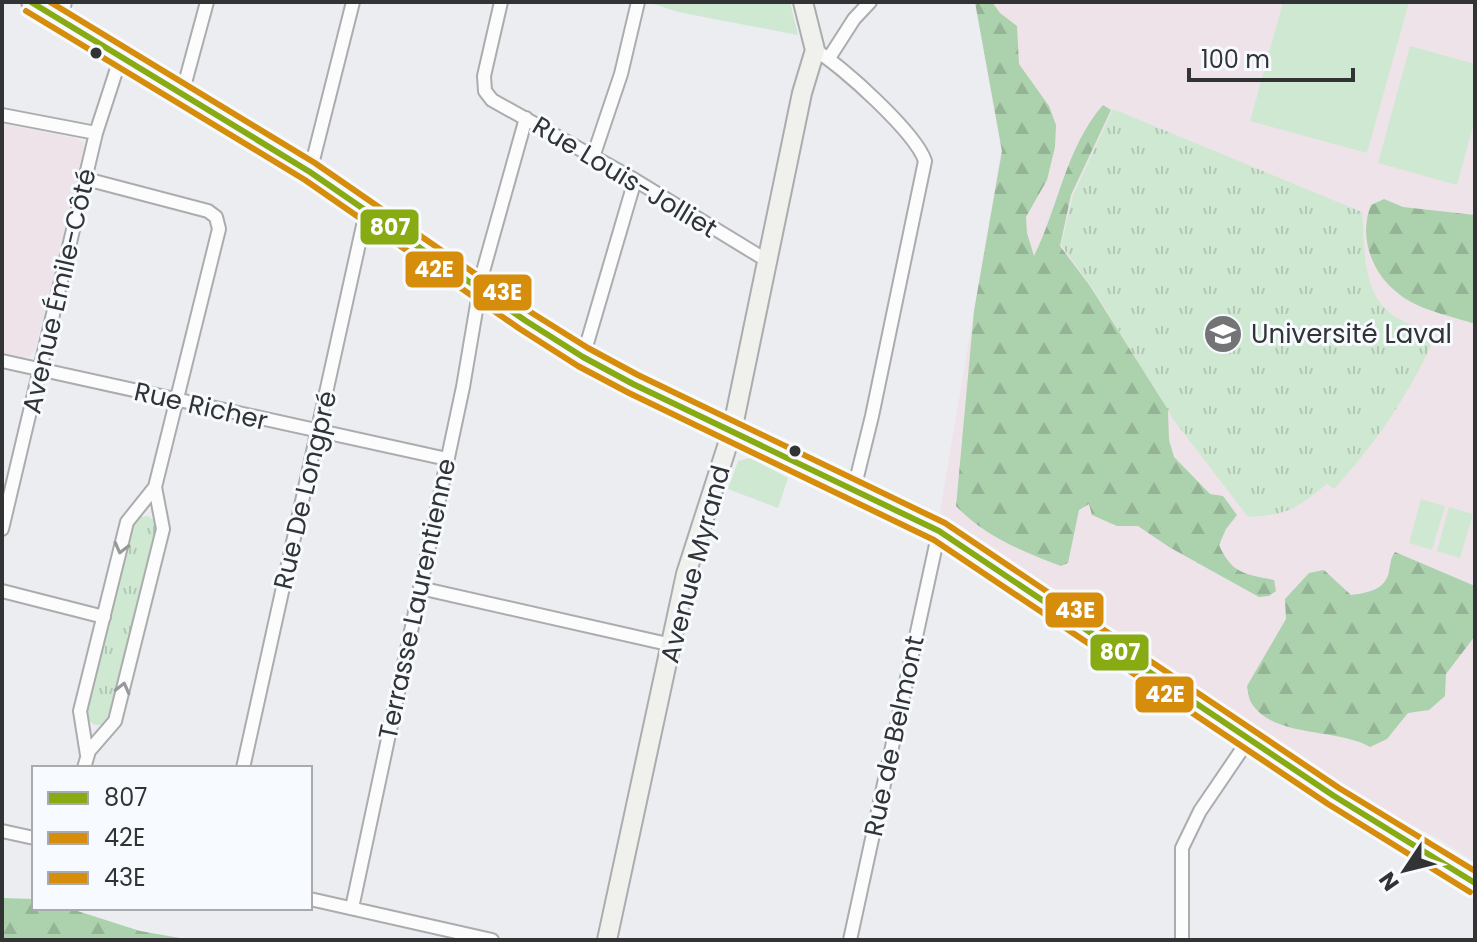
<svg xmlns="http://www.w3.org/2000/svg" width="1477" height="942" font-family="Poppins,sans-serif">
<defs>
<pattern id="grass-tufts" width="24" height="20" patternUnits="userSpaceOnUse" patternTransform="scale(2)"><rect width="24" height="20" fill="#cfe8d1"/><path d="M3 7l-1-3M5 7V3M7 7l1-3M15 17l-1-3M17 17v-4M19 17l1-3" fill="none" stroke="#b2c7b4"/></pattern>
<pattern id="forest-firs" width="22" height="20" patternUnits="userSpaceOnUse" patternTransform="scale(2)"><rect width="22" height="20" fill="#abd1ad"/><path d="M5 1l3.5 6h-7zM16 11l3.5 6h-7z" fill="#94b495"/></pattern>
</defs>
<rect width="100%" height="100%" fill="#ebedf0"/>
<path fill="#efe3ea" d="M975 2H1475V862L1441 840 1346 790 939 518 1001 150Z
M2 124 76 138 83 143 85 151 35 350 30 356 22 358 2 353Z"/>
<path fill="url(#grass-tufts)" d="M1113 109 1362 212C1365 251 1361 300 1401 320 1412 326 1424 330 1436 335 1410 393 1377 442 1334 489L1327 484C1294 510 1290 514 1248 517L1173 419 1093 289 1061 245 1073 195Z
M148 516 155 521 157 529 109 717 101 725C94 726 87 722 87 713L133 524 140 517Z"/>
<path fill="url(#forest-firs)" d="M975 2H992L1000 13 1017 26 1019 64 1049 106 1056 125 1055 147 1047 180 1026 217 1027 233 1034 256C1058 208 1066 147 1103 105L1111 110 1071 195 1060 246 1090 286 1168 410 1169 440 1174 457 1210 494 1223 496 1237 515 1226 529 1219 545C1232 574 1245 574 1274 580L1276 591 1269 596 1259 597 1169 547 1138 526H1117L1092 515 1089 504 1079 510 1068 563 1061 566C1023 552 984 536 956 506L974 311 1002 151Z
M1384 199 1403 207 1475 215V324C1452 316 1418 310 1399 294 1372 274 1358 237 1371 205Z
M1395 552 1475 586V636L1446 674 1445 696 1429 710 1408 713 1387 739 1370 747C1337 728 1275 738 1252 704 1249 700 1248 692 1247 686L1286 619 1285 599 1309 573 1324 570 1351 595C1367 593 1386 590 1389 571 1391 563 1390 559 1395 552Z
M2 898 34 899V908H68L140 931 191 940H2Z"/>
<path fill="#cfe8d1" d="M647 2H790L798 35 678 12Z
M1283 2H1409L1367 153 1250 121Z
M1410 46 1475 64V119L1457 185 1378 163Z
M750 458 788 478 778 508 728 489 738 461Z
M1421 499 1445 506 1432 550 1409 543Z
M1449 507 1473 514 1460 558 1437 551Z"/>
<g fill="none" stroke-linecap="round" stroke-linejoin="round">
<g stroke="#aaacad" stroke-width="16">
<path id="street" d="M501 2 484 76 485 91 492 100 635 180 766 260
M61 19 65 2
M815 50C841 65 916 133 925 161L872 416 854 489
M829 58 854 19 870 2
M182 94 207 2
M2 115 96 133
M593 157 621 74 638 2
M310 172 353 2
M86 179 208 211 216 217 219 229 155 487 127 522 80 711 87 755
M583 357 635 180
M2 361 447 459
M2 529 96 133 121 56
M420 588 672 645
M2 591 104 617
M84 768 89 751 115 721 163 529 155 487
M243 768 366 212
M2 831 34 838
M310 899 492 940
M352 908 463 387 482 275 526 118
M850 940 939 531
M1182 940V848L1200 811 1249 739"/>
</g>
<g stroke="#aaacad" stroke-width="22">
<path id="secondary" d="M31 2 310 172 526 321 583 357 633 384 939 531 1334 796 1475 883
M607 940 686 574 732 431 802 93 815 50 803 2"/>
</g>
<use href="#street" stroke="#fcfcfd" stroke-width="12"/>
<use href="#secondary" stroke="#f0f0ed" stroke-width="18"/>
<g stroke="#f7fafe" stroke-width="12">
<path id="bus-1" d="M31 2 310 172 526 321 583 357 633 384 939 531 1334 796 1475 883"/>
</g>
<g stroke="#f7fafe" stroke-width="12">
<path id="bus-2" d="M26 11 305 180 520 329 578 366 629 393 934 540 1328 804 1470 892"/>
</g>
<g stroke="#f7fafe" stroke-width="12">
<path id="bus-3" d="M50 2 315 163 532 313 588 348 638 375 945 523 1339 788 1475 871"/>
</g>
<use href="#bus-1" stroke="#88aa13" stroke-width="6"/>
<use href="#bus-2" stroke="#d68d0b" stroke-width="6"/>
<use href="#bus-3" stroke="#d68d0b" stroke-width="6"/>
</g>
<defs><path id="oneway-chevron" d="M-2-3.5L2.5 0L-2 3.5" fill="none" stroke-width="1.6" stroke-linecap="round" stroke-linejoin="round" transform="scale(2)"/></defs>
<g stroke="#969899">
<use href="#oneway-chevron" transform="translate(121 548) rotate(104)"/>
<use href="#oneway-chevron" transform="translate(123 688) rotate(-76)"/>
</g>
<defs>
<g id="university-disc" transform="scale(2)"><circle r="9.5" fill="#727476" stroke="#f7fafe"/><path d="M0-5L7-2L0 1L-7-2ZM-4 1L0 2.5L4 1V4Q0 6-4 4Z" fill="#fff"/></g>
</defs>
<g fill-rule="evenodd">
<use href="#university-disc" x="1223" y="334"/>
</g>
<g fill="#313335" stroke="#f7fafe" stroke-width="3">
<circle cx="96" cy="53" r="7"/>
<circle cx="795" cy="451" r="7"/>
</g>
<g text-anchor="middle" stroke-width="6" stroke-linejoin="round" paint-order="stroke">
<g font-size="26" fill="#313335" stroke="#f7fafe">
<text transform="translate(625 177) rotate(31)" y="9">Rue Louis-Jolliet</text>
<text transform="translate(59 291) rotate(-77)" y="9">Avenue Émile-Côté</text>
<text transform="translate(201 406) rotate(13)" y="9">Rue Richer</text>
<text transform="translate(305 490) rotate(-77)" y="9">Rue De Longpré</text>
<text transform="translate(695 564) rotate(-75)" y="9">Avenue Myrand</text>
<text transform="translate(417 599) rotate(-78)" y="9">Terrasse Laurentienne</text>
<text transform="translate(894 736) rotate(-78)" y="9">Rue de Belmont</text>
</g>
<g font-size="26" fill="#313335" stroke="#f7fafe" text-anchor="start">
<text x="1251" y="343">Université Laval</text>
</g>
</g>
<g stroke="#f7fafe" stroke-width="3">
<rect x="359" y="208" width="61" height="38" rx="8" fill="#88aa13"/>
<rect x="404" y="250" width="61" height="39" rx="8" fill="#d68d0b"/>
<rect x="472" y="273" width="61" height="39" rx="8" fill="#d68d0b"/>
<rect x="1044" y="591" width="61" height="38" rx="8" fill="#d68d0b"/>
<rect x="1089" y="633" width="61" height="39" rx="8" fill="#88aa13"/>
<rect x="1134" y="675" width="61" height="39" rx="8" fill="#d68d0b"/>
</g>
<g font-size="22" text-anchor="middle" font-weight="bold" fill="#fff">
<text x="390" y="235">807</text>
<text x="434" y="277">42E</text>
<text x="502" y="300">43E</text>
<text x="1075" y="618">43E</text>
<text x="1120" y="660">807</text>
<text x="1165" y="702">42E</text>
</g>
<rect width="1477" height="942" fill="none" stroke="#313335" stroke-width="8"/>
<rect x="32" y="766" width="280" height="144" fill="#f7fafe" stroke="#a8aaae" stroke-width="2"/>
<rect x="48" y="792" width="40" height="12" fill="#88aa13" stroke="#a8aaae" stroke-width="2"/>
<text x="104" y="806" font-size="24" fill="#313335">807</text>
<rect x="48" y="832" width="40" height="12" fill="#d68d0b" stroke="#a8aaae" stroke-width="2"/>
<text x="104" y="846" font-size="24" fill="#313335">42E</text>
<rect x="48" y="872" width="40" height="12" fill="#d68d0b" stroke="#a8aaae" stroke-width="2"/>
<text x="104" y="886" font-size="24" fill="#313335">43E</text>
<g transform="translate(1405 870) rotate(235)" stroke="#f7fafe" stroke-width="6" paint-order="stroke">
<path d="M0-6L14 30L0 20L-14 30Z" fill="#313335"/>
<text y="-12" font-size="22" font-weight="bold" text-anchor="middle" fill="#313335">N</text>
</g>
<path d="M1189 68v12h164v-12" fill="none" stroke="#313335" stroke-width="4"/>
<text x="1201" y="68" font-size="24" fill="#313335" stroke="#f7fafe" stroke-width="6" paint-order="stroke">100 m</text>
</svg>
